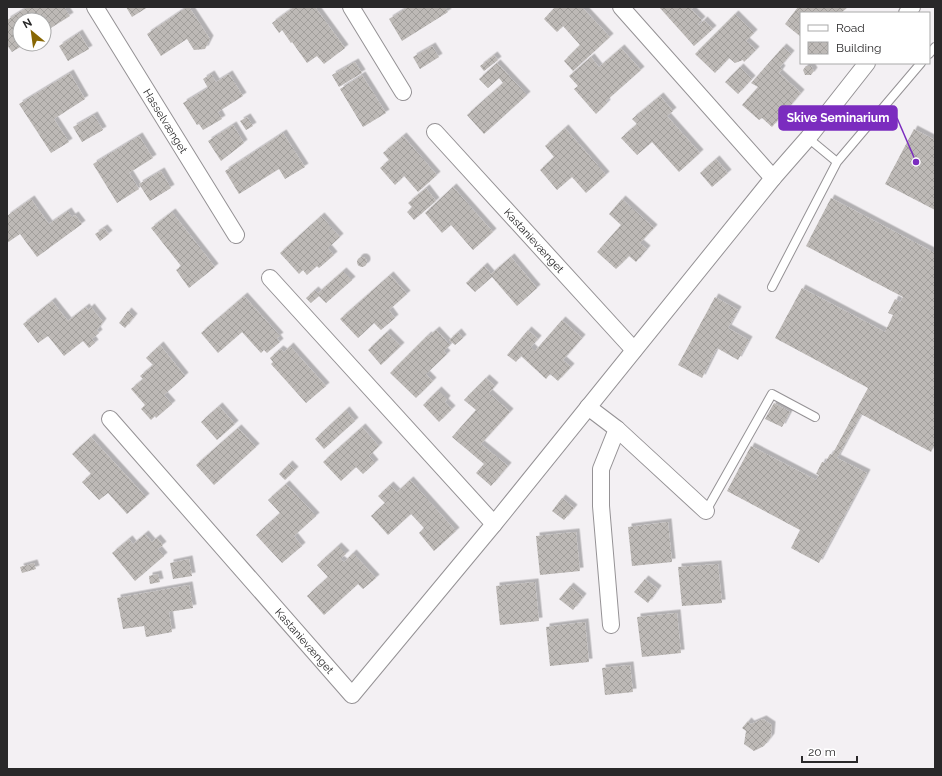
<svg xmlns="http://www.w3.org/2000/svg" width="942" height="776" font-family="Raleway,sans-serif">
<defs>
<pattern id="building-cross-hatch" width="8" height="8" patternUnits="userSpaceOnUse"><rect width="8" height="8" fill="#bdb9b6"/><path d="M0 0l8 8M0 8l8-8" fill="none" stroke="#a29f9c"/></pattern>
<filter id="shadow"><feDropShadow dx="3.5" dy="-3.5" stdDeviation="0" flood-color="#0004"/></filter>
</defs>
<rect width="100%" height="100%" fill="#f3f0f3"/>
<path fill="url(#building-cross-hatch)" filter="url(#shadow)" d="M28 7H64L70 16 46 31 47 34 44 36V20H20V44H25L12 52 7 45V20Z
M126 7H148L132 17Z
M187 7H189L210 39 205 49 194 50 187 39 161 56 147 34Z
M294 7H315L345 48 324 64 317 56 307 63 292 42 291 43 282 30 279 33 272 23Z
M408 7H445L448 12 402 41 389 19Z
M555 7H582L610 37 573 71 564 61 580 45 563 26 557 32 544 19Z
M659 7H694L691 9 702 20 698 24 699 25 704 20 713 29 694 46Z
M798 7H848L841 13H801V37L785 24Z
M735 14 754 33 746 41 756 50 744 62 743 60 735 63 729 58 715 73 695 54Z
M79 33 89 49 68 61 59 46Z
M432 46 439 57 420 69 413 57Z
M783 47 791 54 780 67 782 69 779 73 801 93 772 127 762 118 759 120 742 105 758 87 751 83Z
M621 48 641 70 606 101 607 103 596 114 574 89 578 86 569 76 591 57 599 67Z
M494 55 498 60 484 71 480 66Z
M355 62 362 73 339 87 332 75Z
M497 63 527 95 484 134 467 115 503 83 499 78 488 88 479 79Z
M806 66H811L814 71 811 75H805L803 70Z
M740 67 752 79 738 94 725 82Z
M70 73 85 99 54 119 69 142 51 153 19 104Z
M211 74 216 82 229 74 243 96 218 112 222 119 203 130 199 124 197 125 183 103 208 88 203 79Z
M362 75 386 113 363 127 340 89Z
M660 96 673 111 667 116 700 153 679 172 652 142 637 155 621 138 637 124 632 119Z
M94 115 103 130 82 142 73 127Z
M247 117 253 126 246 130 240 121Z
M233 125 244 143 221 161 208 141Z
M565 128 606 175 586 193 572 177 557 190 540 170 554 157 545 146Z
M914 129 935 140V210L885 184Z
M283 133 305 167 285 179 279 169 239 194 225 171Z
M139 136 153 158 129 173 139 189 117 203 93 164Z
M403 136 437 175 418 192 404 176 395 185 380 168 389 160 383 153Z
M716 159 728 173 712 187 700 173Z
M161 171 171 188 150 201 139 184Z
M453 187 493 232 473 250 451 225 442 233 425 213Z
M426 188 436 201 414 220 407 212 412 207 408 203Z
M831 198 935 253V444L931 452 861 414 837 458 867 473 819 563 791 548 800 530 727 491 751 446 816 480 819 475 816 474 822 462 825 463 830 454 832 455 868 388 775 338 802 288 885 332 893 315 888 313 895 299 900 302 903 297 806 246Z
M31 199 49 224 68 211 72 217 75 215 82 224 37 257 20 234 7 243V216Z
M622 199 654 228 640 243 647 249 636 262 629 256 616 269 597 252 621 225 609 214Z
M172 212 215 267 189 288 176 270 181 266 151 228Z
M321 216 340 237 328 248 334 255 319 268 317 266 307 275 303 270 299 274 280 253Z
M104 228 109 234 100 241 95 234Z
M511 257 537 288 517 306 492 277 475 292 466 283 484 266 491 274Z
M357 262a5 5 0 1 1 10 0a5 5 0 1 1-10 0Z
M343 271 352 280 326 303 319 296 311 303 306 298 315 290 318 293Z
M390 275 407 294 389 310 395 318 381 330 374 323 358 338 340 319Z
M244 296 280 336 277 338 280 342 267 353 264 350 261 353 242 332 218 353 201 333Z
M715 297 738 310 728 328 749 340 738 360 717 348 702 378 678 365Z
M52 301 68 321 86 307 88 310 91 307 103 322 97 330 99 333 92 339 95 343 89 348 83 341 64 356 48 336 38 343 23 324Z
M128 311 134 317 125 328 119 323Z
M562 320 582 338 563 360 571 367 558 381 550 374 546 379 521 356 516 362 507 355 528 330 538 339 531 347 535 351Z
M436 330 450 345 444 351 447 354 426 374 433 381 416 398 390 373 428 335 429 336Z
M387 332 401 346 381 365 368 350Z
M458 332 463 338 455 345 449 340Z
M160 345 185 376 164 395 172 404 156 418 155 416 151 420 141 409 145 405 131 389 143 379 140 376 153 365 146 358Z
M290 346 326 386 306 403 271 364 273 362 270 358 280 349 284 352Z
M486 378 495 386 489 393 510 412 481 444 508 466 491 486 476 473 484 464 452 437 476 410 464 400Z
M438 390 447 399 445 402 452 409 439 422 423 405Z
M774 403 790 412 782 427 765 419Z
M219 406 235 424 217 440 201 422Z
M346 410 355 421 324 449 315 439Z
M362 427 379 446 369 456 375 463 363 474 356 467 341 481 323 462Z
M238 428 256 447 214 485 196 465Z
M91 437 146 497 127 514 108 493 99 500 82 482 91 474 72 454Z
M289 464 295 470 285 480 279 474Z
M410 480 456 531 434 551 419 533 424 528 411 514 388 535 371 516 385 503 378 496 390 485 397 492Z
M286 484 316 516 294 536 302 546 282 563 256 535 280 513 268 500Z
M562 498 574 508 564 520 552 511Z
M668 522 672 562 632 566 628 527Z
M576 532 580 571 540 575 536 536Z
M145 534 152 542 157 538 163 545 158 549 164 556 135 581 112 553 129 539 133 544Z
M338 546 346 554 340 559 344 562 353 553 376 578 363 589 358 584 324 615 307 596 328 577 317 565Z
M189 559 192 576 173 579 170 563Z
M34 563 36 569 22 573 20 567Z
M718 564 722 603 682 606 678 567Z
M158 574 160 582 150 584 149 576Z
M645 579 658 589 648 603 634 592Z
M535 582 539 621 500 625 496 586Z
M189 585 193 608 169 612 172 632 146 637 144 626 123 629 117 598Z
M570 586 583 597 573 610 559 599Z
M677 613 681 653 642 657 637 617Z
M585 622 589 662 550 666 546 627Z
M630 665 633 692 605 695 602 668Z
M763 719 772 725 771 737 764 746 754 751 744 744 746 731 742 728 748 721 751 724Z"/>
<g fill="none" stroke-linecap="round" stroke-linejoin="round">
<g stroke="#959295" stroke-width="10">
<path id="lane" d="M929 54 935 47
M808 138 837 162
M772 287 837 162 921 63
M706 511 772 394 815 417"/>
</g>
<g stroke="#959295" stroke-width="18">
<g id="street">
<path id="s1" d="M95 7 236 235"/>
<path d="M351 7 403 92"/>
<path d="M621 7 773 178"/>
<path d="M907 13 912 7"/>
<path id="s2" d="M435 132 634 350"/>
<path d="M270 278 494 524"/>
<path d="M588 407 617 429 706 511"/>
<path id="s3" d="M110 419 352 695 494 524 773 178 808 138 867 63"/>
<path d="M611 625 601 506V469L617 429"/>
</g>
</g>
<use href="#lane" stroke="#fff" stroke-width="8"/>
<use href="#street" stroke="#fff" stroke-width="16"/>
</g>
<g text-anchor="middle" stroke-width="3" stroke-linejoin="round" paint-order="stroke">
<g font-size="11" fill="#292829" stroke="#fff">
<text dy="4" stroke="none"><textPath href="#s1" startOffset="134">Hasselvænget</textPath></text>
<text dy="4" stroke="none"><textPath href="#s2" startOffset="147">Kastanievænget</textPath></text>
<text dy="4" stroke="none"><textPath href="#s3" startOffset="295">Kastanievænget</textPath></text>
</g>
</g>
<path fill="none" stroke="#7b2cbf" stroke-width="1.5" d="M916 162L897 118"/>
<circle fill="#7b2cbf" stroke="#fff" stroke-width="1.5" cx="916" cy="162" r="4"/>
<rect fill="#7b2cbf" stroke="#7b2cbf" stroke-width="1.5" x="779" y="106" width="118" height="24" rx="4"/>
<g font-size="12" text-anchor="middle" font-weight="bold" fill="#fff">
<text x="838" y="122">Skive Seminarium</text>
</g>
<rect width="942" height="776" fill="none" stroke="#292829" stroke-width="16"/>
<rect x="800" y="12" width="130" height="52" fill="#ffffff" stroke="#a9a9a9"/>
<rect x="808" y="25" width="20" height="6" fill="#ffffff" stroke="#a9a9a9"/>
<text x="836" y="32" font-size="12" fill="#292829">Road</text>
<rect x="808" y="42" width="20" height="12" fill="url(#building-cross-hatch)" stroke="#a9a9a9"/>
<text x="836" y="52" font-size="12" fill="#292829">Building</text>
<g transform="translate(32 32) rotate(331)"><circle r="19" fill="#ffffff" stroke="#a9a9a9"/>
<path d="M0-3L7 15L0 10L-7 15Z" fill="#886703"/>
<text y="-6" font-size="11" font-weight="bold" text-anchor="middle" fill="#292829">N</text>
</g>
<path d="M802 756v6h55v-6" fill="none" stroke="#292829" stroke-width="2"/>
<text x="808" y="756" font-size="12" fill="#292829" stroke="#ffffff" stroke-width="3" paint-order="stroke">20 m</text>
</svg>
